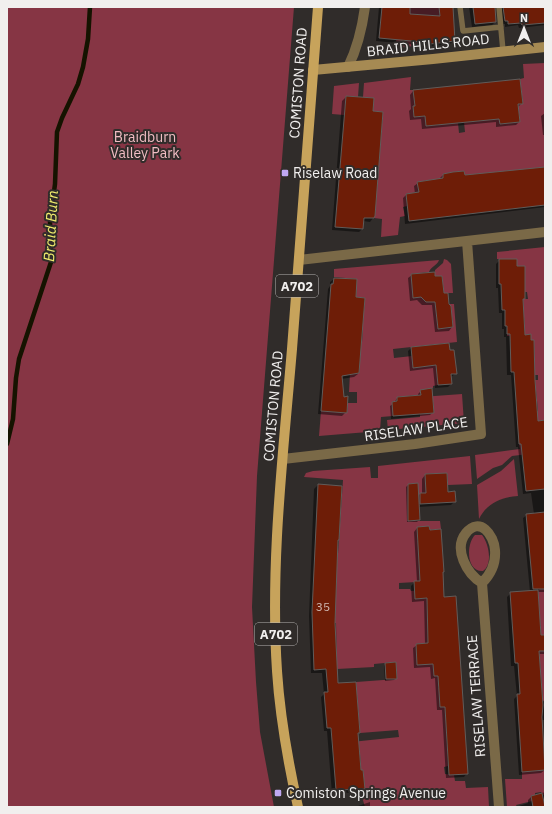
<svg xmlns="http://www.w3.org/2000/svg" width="552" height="814" font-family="'IBM Plex Sans',sans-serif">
<rect width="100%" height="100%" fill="#302c2a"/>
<path fill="#863544" d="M7 7H294L257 476 252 607 256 682 260 732 274 807H7Z
M410 7H439L441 43 429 44 428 38 422 41V45L397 48 396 39 410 14Z
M545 63V167L466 189 464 171 443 174 445 192 430 180 418 182 419 192 406 194 407 206 403 207 405 216 400 217 398 235 381 237 382 219 374 218 383 112 373 111 363 97 364 83 411 77 410 90H413L415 106H413L414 117 425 116 426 126 439 125 438 115 457 113 459 133 465 132 463 112 472 122 485 120 498 109 500 124 520 122 518 104 523 103 520 79 524 78 523 64Z
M359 83 358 97 346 96 344 115 332 114 334 86Z
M545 247V420L517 425V418L538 411 535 380H538V375H535L534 341H510V336H507V334L525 333 523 299H528L527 292H517L525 266H517L516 259H497V252Z
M444 259 447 260 451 264 453 293H444L442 276H435V270L443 263Z
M439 260C437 266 431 266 429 272L411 274 413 298 419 297V294L426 302 435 298 438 329 453 327 451 306 449 304H454L457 342 393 349 394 358 412 356 413 368 428 366V362L439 361 437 376 438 385 433 386V388L421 390V397L462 394 464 423 388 430 387 420 420 417V414L434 412 433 402 419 403 418 395 397 397V401L392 402 393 416 381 417 380 431 319 436 321 411 347 412 348 403H357V392H349L350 373H359L360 361 351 360 353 341 362 342 363 329 354 328 355 310H364L365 298 356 297 357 279 334 277V269Z
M519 444H522L545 452 512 456 502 465 493 468 477 479 475 455 520 449Z
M470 456 472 484 448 485 447 473 425 474 426 493H420V506H408L409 521H440L441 529 430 530 429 526 423 527V530L417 531V541H422L433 581 399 583V589H410L411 591 427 590 415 592V599L432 598V604H427L428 643 416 644 417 651 433 664 434 676 442 675V685L438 686V688H443V695H439L440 707H445L451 731 446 732 448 766 444 767 445 774 454 775 455 781H465L466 788 488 787 489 807H365L362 797 359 796 370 795V788L355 789 364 782 363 770H354L361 767 360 755 342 743 399 737 398 730 360 733 356 682 397 679V671L386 672 385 670 396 669 395 662 374 664V667L337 669 336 623H319L326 554H338L343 480 304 477 306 473 313 471 370 467 371 478H378V466Z
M514 459 518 496C501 497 487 503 479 519L477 485 501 471Z
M475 535H482C489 544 493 564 483 571 466 572 466 544 475 535Z
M540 589H545V635H537V632L541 631V625H536L539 603 538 591Z
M539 651H545V700L543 701Z
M545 770V797L541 792 535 793V795L531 796 532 801 516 805 517 807H507L505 779H522V772Z"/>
<path fill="#0007" d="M379 7H452L454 41 450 44 419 48V45L376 41Z
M469 7H494L495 22 492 25 472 27Z
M498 7H545V25L519 28 518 25 505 27V24H502Z
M413 91 522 103 518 107 519 122 516 125 496 127V122L422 129 421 119 410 120 409 111 411 109 410 95Z
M346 97 373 218 370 222 363 221 362 229 359 232 332 230 342 101Z
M545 113V135H543L541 116Z
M545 169V207L405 224 403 198 406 195 415 194 414 186 418 183 440 180V178L443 175 464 177Z
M500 260 524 298 522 301 524 336 534 380 537 422 545 421V592H537L540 636H545V654H538L542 702 545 701V720H541L545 770 541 773 519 775 514 699 517 696 514 666H511L507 597 511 593 530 592 523 518 527 515 534 514 531 493 523 494 518 447H516L511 375H507L506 337H504V329H502V313H499L498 288H496V264Z
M412 275 434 277 448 305 452 327 449 331 435 332 432 305H422L417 300 410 301 408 278Z
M334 279 355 298 361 337 358 374 354 377 341 379 346 412 342 416 318 414 328 289 330 286V282Z
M411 348 456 373 451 377V384L448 387 435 388 433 368 410 371 408 351Z
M421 391 433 412 430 415 391 419 390 406 394 403 397 398 418 396V394Z
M425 475 447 493 455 501 451 505 418 507 419 520 417 522H407L406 487 408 485 418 496 420 494H422V479Z
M318 485 338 539 334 623 337 684 359 733 357 735 360 771 364 788 360 792 332 794 327 731H324L321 697 324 694 322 673H311L309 616 314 489Z
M428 527 443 598 467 773 464 777 446 778 442 710H437L435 678 431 679 430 667 414 668 413 648 417 645 425 644 424 601 412 602 411 586 415 582H417L414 532 417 528Z
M385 664 396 678 394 680 385 681 384 666Z
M545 792V807H516L528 803V800L531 797Z
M370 802V807H355Z"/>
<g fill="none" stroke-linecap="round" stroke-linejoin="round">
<path stroke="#151300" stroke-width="4.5" d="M7 444 13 419 16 378 19 359 51 262 50 222 55 184 57 132 62 118 78 84 83 67 88 39 90 7"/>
</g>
<path fill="#6e1d07" stroke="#605c5a" d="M382 7H410V14L440 16 439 7H453L455 41 422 45V42L379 38Z
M473 7H495L496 22 475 24Z
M503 7H545V23L522 25 521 23 508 24V21H505Z
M520 79 523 104H518L520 122 500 124 499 119 426 126 425 116 414 117 413 106H415L413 90Z
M346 96 374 98 373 111 383 112 375 216 374 218H364L363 229 335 227Z
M545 167V205L409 221 406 194 419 192 417 182 443 178V174L453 172 464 171 465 175Z
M499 259H517V266H525V299H523L525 335 531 334V340H534L535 380 538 421 545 420V489L526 491 521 444H519L514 372H511L510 334H507V326H505V310H502L501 284H499Z
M435 272V276H442L444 293H448L449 304 451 306 453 327 438 329 435 302H426L421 297 413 298 411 274Z
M334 278 357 279 356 297 365 298 359 373 342 376 344 397 348 396 347 413 321 411 331 284H333Z
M449 343 450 350H454L457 374H451L452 384 438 385 436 365 413 368 411 347Z
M432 388 434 413 393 416 392 402 397 401V397L421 395 420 390Z
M447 473 448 492 455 491 456 502 420 504V493H426L425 474Z
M418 483 420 520 408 521V484Z
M318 484 342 486 339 540H338L335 623 338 683 356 682 360 733H358L361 770H363L365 789 336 790 331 728H327L324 692H328L326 669 314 670 312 612Z
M545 512V589H533L526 514Z
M429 526 430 530 441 529 444 572H443L444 597 456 596 468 774 449 775 445 707H440L438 676H434L433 664 417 665 416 644 428 643 427 598 415 599 414 581H420L417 527Z
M538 590 541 635H545V651H539L543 705 542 717 545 770 522 772 517 694H520L518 663H515L510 592Z
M396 662 397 679H386L385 663Z
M542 793 545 807H533L531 796Z"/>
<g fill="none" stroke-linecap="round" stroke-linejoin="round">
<path stroke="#7a6947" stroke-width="5.5" d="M460 7 463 31 501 27
M499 7 503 51"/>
<path stroke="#7a6947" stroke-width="10" d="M348 67C358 47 362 29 365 7
M299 260 545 232
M283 459 415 444 481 434 467 241
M482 583C467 574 453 549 466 533 480 516 494 535 495 550 496 563 491 574 482 583L499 807"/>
<path stroke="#a68a53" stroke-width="10" d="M313 70 433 59 545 47"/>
<path stroke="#c7a35b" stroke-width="10" d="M298 807C288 762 280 717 277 671 270 564 283 456 292 349 301 235 310 121 318 7"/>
</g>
<g fill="#c0a8f3" stroke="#302c2a" stroke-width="1.5">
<rect x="281" y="169" width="8" height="8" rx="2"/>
<rect x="274" y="789" width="8" height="8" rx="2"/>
</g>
<g text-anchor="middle" stroke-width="4" stroke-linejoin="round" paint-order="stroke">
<g font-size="12" fill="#d0bab4">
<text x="323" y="611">35</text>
</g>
<g fill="#302c2a" stroke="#b7b4b3" stroke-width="1">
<rect x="276" y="275" width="42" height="22" rx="3"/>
<rect x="255" y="623" width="42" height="22" rx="3"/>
</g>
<g font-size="13" font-weight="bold" fill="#f1efee">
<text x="297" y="291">A702</text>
<text x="276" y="639">A702</text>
</g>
<g font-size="14" fill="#f1efee" stroke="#302c2a">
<text transform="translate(428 45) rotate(-6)" y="5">BRAID HILLS ROAD</text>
<text transform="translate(298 83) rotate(-86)" y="5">COMISTON ROAD</text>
<text transform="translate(273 406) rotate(-85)" y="5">COMISTON ROAD</text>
<text transform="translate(416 429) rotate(-8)" y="5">RISELAW PLACE</text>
<text transform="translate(476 696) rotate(-94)" y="5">RISELAW TERRACE</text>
</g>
<g font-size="14" fill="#f1bdc3" stroke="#302c2a">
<text x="145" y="142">Braidburn<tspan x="145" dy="16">Valley Park</tspan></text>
</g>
<g font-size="14" fill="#f1efee" stroke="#302c2a" text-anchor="start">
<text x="293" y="178">Riselaw Road</text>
<text x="286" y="798">Comiston Springs Avenue</text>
</g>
<g font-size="15" font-style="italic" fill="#efeb6d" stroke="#302c2a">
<text transform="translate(51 226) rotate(-87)" y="5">Braid Burn</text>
</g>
</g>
<rect width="552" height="814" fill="none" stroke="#f1efee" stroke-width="16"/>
<g transform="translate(524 28)" stroke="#302c2a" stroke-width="3" paint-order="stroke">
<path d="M0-3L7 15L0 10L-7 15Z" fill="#f1efee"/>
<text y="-6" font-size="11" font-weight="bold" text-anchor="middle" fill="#f1efee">N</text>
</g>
</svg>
